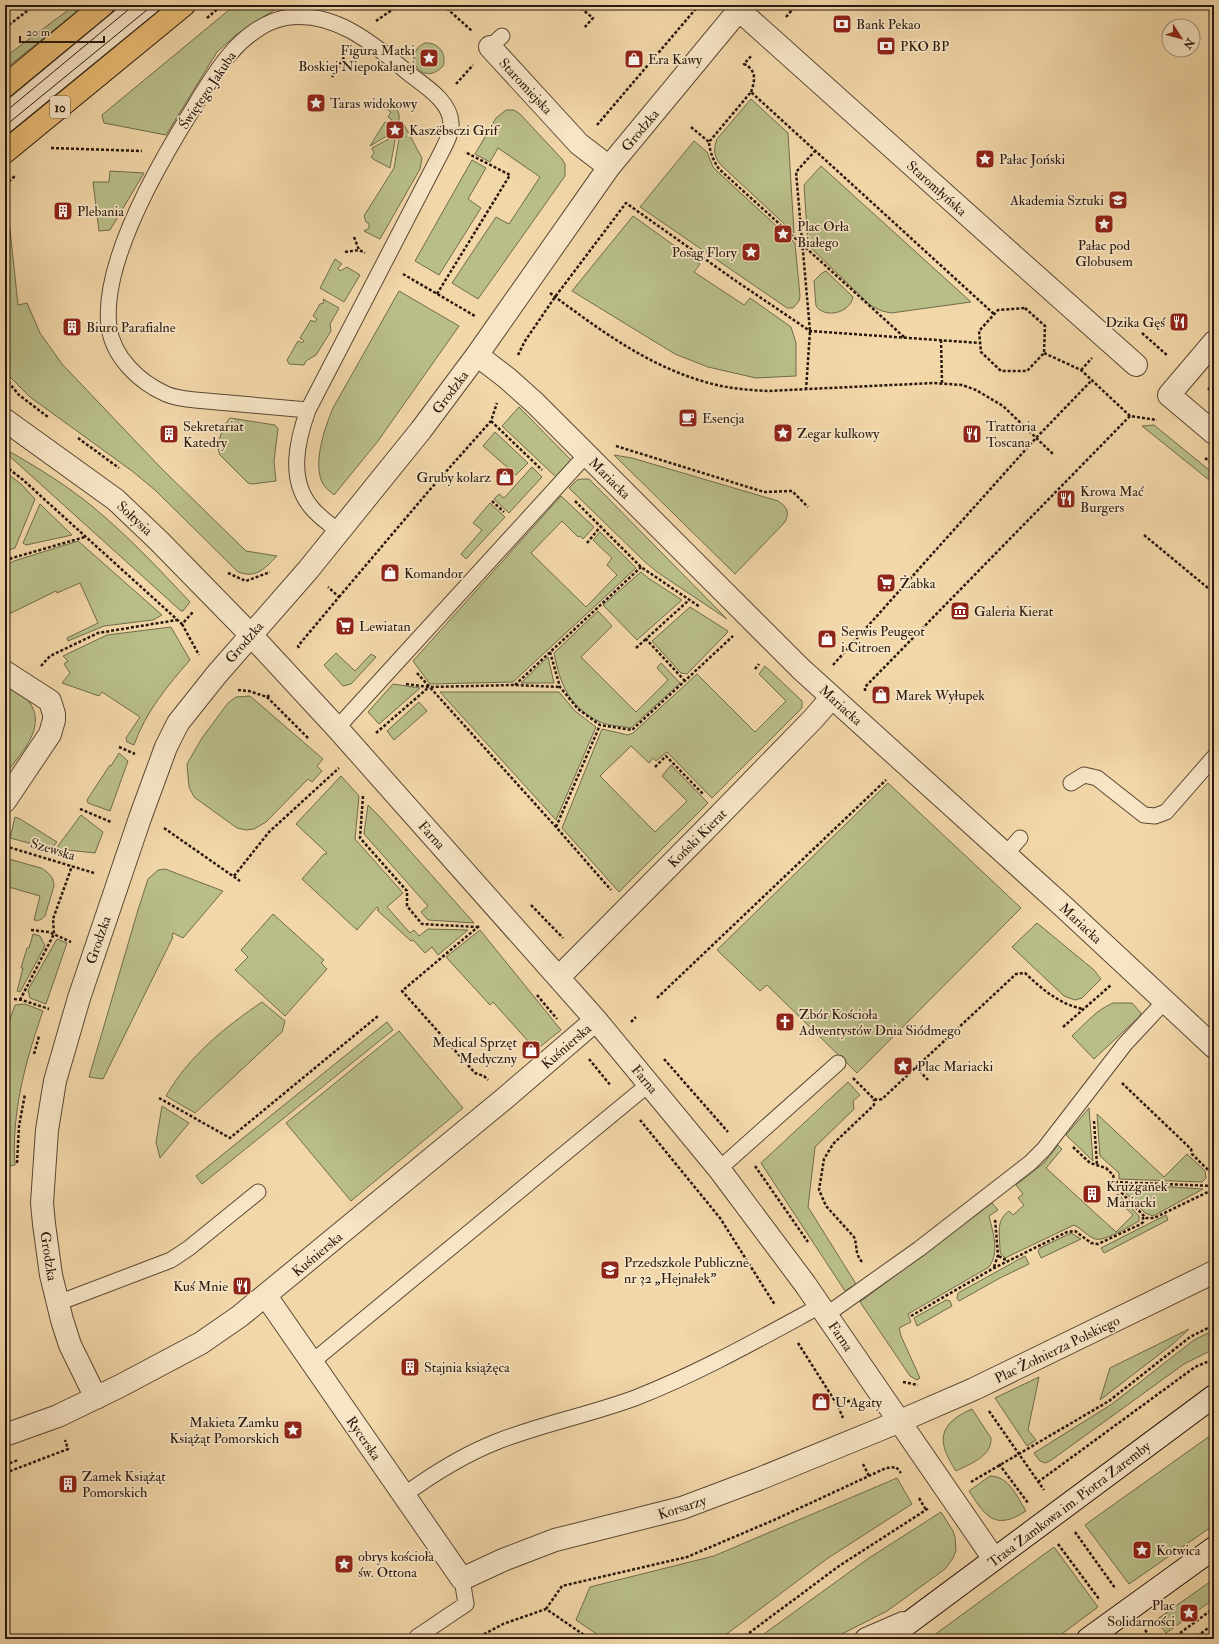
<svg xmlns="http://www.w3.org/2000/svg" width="1219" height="1644" font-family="'IM FELL Double Pica',serif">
<rect width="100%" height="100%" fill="#f2d7a8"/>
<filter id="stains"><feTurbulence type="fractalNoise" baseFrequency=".005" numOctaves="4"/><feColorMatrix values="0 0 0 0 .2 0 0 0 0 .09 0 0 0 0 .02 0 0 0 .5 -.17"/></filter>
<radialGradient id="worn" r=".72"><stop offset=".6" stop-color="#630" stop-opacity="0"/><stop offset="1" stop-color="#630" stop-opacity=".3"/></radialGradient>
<path fill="#b9be89" stroke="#706b4c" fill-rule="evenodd" d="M235 5H282L237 34 217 52 166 135 104 123 102 115Z
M71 8 76 10 75 13 5 69V57Z
M425 43C439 42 447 54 443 66 433 77 421 76 414 63 413 53 416 47 425 43ZM429 50 434 51 437 56 434 64 430 66 424 65 420 58 422 53Z
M751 99 788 133 794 233 722 166C714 158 713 149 717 139Z
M389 103C402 111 400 117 397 130L370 146 385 122 390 125 392 120 388 117 391 112 385 108Z
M506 110H514L520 114 562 159 565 164V176L478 299 452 283 496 217 509 224 540 177 498 148 490 162 475 154 496 118Z
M402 121 422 158 420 169 380 239 364 231 369 228V224L366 222 364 216 394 168Z
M396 135 390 168 373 159V158L371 157 374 153 372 148Z
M694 141 707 152 713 167 720 174 795 243 800 296 799 301 793 308H787L640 207Z
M472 160 486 168 468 199 481 208 439 275 415 261Z
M821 166 971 302 891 313 882 311 871 306 808 245 804 185Z
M110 171 144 173 110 230 99 231 93 182H109Z
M7 201 18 305 27 303 40 333 62 364 162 469 246 551 277 556C265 568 257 579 238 572L155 490 132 471 30 397 5 372V202Z
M633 216 700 264 694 272 744 305 750 298 791 327 796 343V376L756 378 708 367 675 354 572 291Z
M335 259 342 264 338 268 340 271 347 267 360 275 344 302 320 288Z
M826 271 853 297C850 313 825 319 816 306L814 281 822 273Z
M399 291 459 326 378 441 334 495C330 491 326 489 323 484 312 464 325 427 333 408Z
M323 299 339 308 330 324 331 331 316 355 306 361 304 365 289 364 287 360 298 341 302 343 304 341 300 338 311 320 315 322 317 319 313 316 320 304 324 303Z
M519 407 573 462 557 478 502 426Z
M230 418 275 425 278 429 274 461 276 481 252 484 248 483 220 455C215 445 223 426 230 418Z
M1154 425 1214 474V484L1142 426Z
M495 432 528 463 516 475 483 446Z
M5 452 12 453C40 469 69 487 93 507 128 536 159 569 190 602L183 611H181Z
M614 455 632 458 778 501C787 507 790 512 785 522L735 574Z
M532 467 542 477 509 513 494 499 499 494 504 498Z
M5 472 21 484 35 499 15 548 5 551Z
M582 479H589L727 619 657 572 644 561 569 488 577 480Z
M561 496 594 527 583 539 580 536 578 537 562 521 531 553 586 607 617 575 607 565 612 558 593 540 600 532 636 568 513 682 430 684 413 661Z
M490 503 505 517 466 559 461 554 482 530 473 523Z
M40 504 72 535 26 545 23 543Z
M78 541 162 615 153 620 104 626 68 641 67 638 98 623 80 583 57 593 56 591 5 616V566L14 561Z
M641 572 648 578 682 600 637 640 603 605Z
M690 607 728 631 727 633 687 674 681 673 652 641Z
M598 611 612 626 581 657 636 712 668 680 657 668 661 663 680 683 631 728C621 726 609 726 600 722 569 707 560 684 554 653Z
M171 627 190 660C168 685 145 713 134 745L127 742 126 738 140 717 102 692 99 696 62 683 70 673 64 664 68 661 63 656 107 635Z
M336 653 355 671 371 654 376 657 351 684 343 686 324 665Z
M548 657 554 683H521Z
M765 666 802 701V708L712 798 667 752 656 761 653 758 649 763 631 746 600 776 655 832 687 801 662 776 671 765 708 803 619 892 562 828 602 729 628 735 633 733 697 674 755 732 786 701 759 674Z
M5 680C11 685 17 689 22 694 53 722 23 750 5 775Z
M393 684 420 688 379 724 368 712Z
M440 692H559L575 711 596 727 556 820Z
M250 696 323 759 317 766 322 771 312 782 308 779 266 822 254 829 246 830 237 828 194 797 189 787 187 764 202 738 228 703 236 697Z
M419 702 427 711 394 740 387 731Z
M119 753 128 761 110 811 88 803 87 800 110 765 111 766Z
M341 776 359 796 355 839 403 893 387 907 410 933 414 930 419 936 428 929 468 930 438 955 432 947 425 953 413 940 411 941 377 910 379 909 377 907 357 930 302 879 324 854H326L327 853 296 824Z
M888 783 1021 908 857 1073 767 985 760 991 717 950Z
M368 805 380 817 474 923 428 920 421 912 428 906 364 834Z
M81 815 103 832 95 853 58 849V846Z
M15 817 20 819 57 842 51 849 10 838Z
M5 858 41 868C48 872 54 877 54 886L45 916C41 920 39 921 34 920L40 896 5 886Z
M165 869 223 891 183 938 173 933 172 936 173 937 103 1079 89 1077 138 910 148 879 158 870Z
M273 914 324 960 321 963 327 969 285 1016 235 970 248 957 241 950Z
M1037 923 1094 970 1101 979 1082 998 1075 1000 1064 996 1012 947Z
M480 930 561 1030 536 1050 493 1002 490 1005 446 957Z
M33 934 40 936 45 946 20 992 17 991 23 968H21L27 948H29Z
M57 939 67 943 46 1004 30 998 28 990Z
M262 1002 285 1021 282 1032 195 1113 166 1096C189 1056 225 1027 262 1002Z
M1113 1003H1132L1141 1013 1139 1017 1094 1059 1072 1036C1085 1024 1096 1010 1113 1003Z
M25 1004 43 1011C26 1059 11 1114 15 1165L5 1167V1033L15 1005Z
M387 1022 393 1030 202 1184 196 1176Z
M399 1031 463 1108 351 1201 286 1123Z
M848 1082 860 1095 853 1101 854 1109 815 1147 808 1207 856 1284 845 1291 761 1163Z
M162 1106 189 1123 160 1158 156 1142Z
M1089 1108 1093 1161 1066 1135Z
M1097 1114 1164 1177 1187 1154 1205 1171 1206 1178 1202 1182 1119 1179V1173L1100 1156Z
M1058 1145 1062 1149 1046 1168 1116 1232 1133 1215 1114 1197 1118 1194 1139 1216V1221C1130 1226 1104 1242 1095 1239 1087 1236 1081 1228 1074 1225L1005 1258 1001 1254 1000 1251C1000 1235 995 1221 1009 1211L1013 1215 1024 1205 1018 1198 1023 1194 1016 1185 1044 1163Z
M1127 1184 1203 1189 1153 1216 1145 1213 1120 1187V1185Z
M992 1203 998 1210 989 1216C993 1233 1000 1252 989 1267L908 1314 911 1322 899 1328 901 1336 920 1378 917 1380 910 1376 860 1302Z
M1166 1215 1168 1220 1104 1253 1101 1248Z
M1071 1233 1081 1239 1041 1258 1038 1251 1040 1248Z
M1025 1256 1029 1264 1000 1278 959 1301 957 1298 958 1293Z
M946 1300 950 1301 952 1306 917 1326 914 1318Z
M1189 1329 1174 1343 1100 1400 1110 1368Z
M1214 1330V1349L1184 1364 1050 1461 1045 1463 1040 1461 1034 1453 1112 1404 1194 1340Z
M1039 1377 1028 1430 1036 1440 1027 1446 995 1398Z
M972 1409 991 1438C992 1457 969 1464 956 1471 936 1441 938 1424 972 1409Z
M1214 1433V1525L1129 1584 1085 1525Z
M990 1476C1009 1476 1017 1497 1026 1511 995 1531 986 1517 969 1491Z
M897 1478 912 1504 828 1558 720 1639H604L576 1620 590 1587 714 1556Z
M941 1512 953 1531 955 1537 956 1551 953 1558 946 1568 937 1575 887 1611 832 1639H757L869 1558Z
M1054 1547 1098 1607 1055 1639H929Z
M1214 1579V1599L1166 1633 1156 1620Z"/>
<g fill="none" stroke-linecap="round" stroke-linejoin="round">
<g stroke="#5a4834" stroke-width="17">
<path id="service" d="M490 47 502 36
M5 112 134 5
M5 126 153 5
M308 410 195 400C185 399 175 398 166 394 139 382 113 357 109 327 101 264 158 165 191 112 203 92 215 71 230 54 243 38 264 22 284 18 332 9 373 43 407 72 423 85 450 100 451 123 452 132 446 143 442 151L308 410C297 441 288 479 311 507 319 517 330 524 339 532
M337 728 587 454
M1071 783 1084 775 1097 778 1144 815 1155 816 1166 812 1214 757
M1006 854 1020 838
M719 1169 838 1063
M58 1303 171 1260 189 1248 258 1192
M826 1315 919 1249 1030 1163 1044 1149 1125 1044 1165 1001
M312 1362 649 1084
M404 1495C433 1474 463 1455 496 1442 541 1424 589 1415 635 1398 699 1373 759 1339 820 1306
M417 1637 466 1604 462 1579"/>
</g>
<g stroke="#5a4834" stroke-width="24">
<path id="pedestrian" d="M1009 252 1136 365"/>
</g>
<g stroke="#5a4834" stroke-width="24">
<path id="minor" d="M739 10 1009 252
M490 47 579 144 609 167
M1214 342 1169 395 1214 433
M477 355 507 378 535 403 801 669 1066 909 1214 1047
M5 420 116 500 159 541 250 634 337 728 596 1020 719 1169 805 1284 994 1559
M5 672 50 701 54 714V720L50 734 5 801
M559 977 704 831 814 718 832 697
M266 1296 462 1579 503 1560 555 1540 682 1508 759 1479 898 1422 974 1389 1214 1272
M96 1398 70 1345 62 1320 51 1275 44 1224 42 1203 47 1130 55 1081 79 998 140 818 166 747 178 723 217 674 308 570 421 430 477 355 609 167 743 5
M5 1435 58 1416 120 1386 201 1343 240 1316 504 1099 596 1020
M866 1639 903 1623"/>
</g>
<g stroke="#28180e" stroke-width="24">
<path id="secondary" d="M887 1639 1214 1396
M1088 1639 1214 1548"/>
</g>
<g stroke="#28180e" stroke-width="24">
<path id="primary" d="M5 86 103 5
M5 152 184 5"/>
</g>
<path stroke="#28180e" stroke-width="2.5" stroke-dasharray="3 2" stroke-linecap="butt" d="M443 5 472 31
M577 5 593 18 584 28
M786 17 791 11 787 5
M207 18 222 5
M376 21 399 5
M5 28 35 5
M332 77 346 54
M456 84 473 65
M751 92C755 81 757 70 744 64L752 55
M597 125 699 5
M691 127 709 142
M51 148 142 151
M5 185 15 176
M354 237 359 250 365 253
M345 252 359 250
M403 274 475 316
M550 293C597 328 645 364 702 381 724 388 746 390 768 391L933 383 962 385 976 390 1003 406 1053 454
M437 294 510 175 465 152
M1025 308 1045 326 1044 353 1027 371H1001L981 352 979 331 998 310Z
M1142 333 1168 356
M904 337 719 169C713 160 710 152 709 142L751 92 994 314
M941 340 942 383
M1044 353 1081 370 1130 416 1157 420
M518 355 525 341 555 297 626 203 736 281 810 331 980 343
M1081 370 1092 358
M5 378 19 395 48 417
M1208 388 1214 393
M806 390 810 331 796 172 815 151
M491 421 542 470
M78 438 119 468
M616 446 764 492 792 491 808 507
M1205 458 1214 465
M5 466 22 479 182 624 193 612
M492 501 504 512
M575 501 641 567 700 607
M1144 535 1214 593
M587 543 601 526
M5 561 12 558 85 537
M228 573 246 581 270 572
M339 597 427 493 491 421 497 403
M182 624 199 655
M299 648 298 646 339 597 328 587
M636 648 646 639
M550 652 560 687 578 709 600 725 632 730 733 636
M833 665 1036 438 1092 380
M41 666 50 656 98 633 177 620
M755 669 759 664
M417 673 556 827 611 890
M685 681 646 639 689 600
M406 684 429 687 514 685 560 687
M515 685 641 567
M238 690 249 691 267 697 271 694
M865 691V687L1130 416
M267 697 308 738
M376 733 429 687
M119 747 135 754
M655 767 666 756 703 794
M363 796 360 838 407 891V906L422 924 477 927
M80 809 111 822
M556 827 600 725
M164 828 240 881
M5 846 94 873
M234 876 269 832 339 768
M531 905 563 938
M479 926 402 991 475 1073 484 1076 488 1080
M31 930 49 932 71 942
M537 995 557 1019
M657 998 886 780
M14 999 22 1000 49 1009
M20 1000 54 934 53 919 72 866
M631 1022 636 1017
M1063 1027 1111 985
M34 1054 39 1036
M589 1059 611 1086
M664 1059 728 1132
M916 1067 928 1080
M853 1078 874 1099 878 1100 882 1099 1016 974 1025 973C1042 989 1059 1004 1083 1009
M1122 1083 1191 1149 1192 1154 1214 1176
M159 1098 230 1138 378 1016
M640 1120 720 1218 775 1305
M1094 1121 1097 1165
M1073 1147 1090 1163 1106 1168 1113 1175 1116 1187 1146 1218H1154L1214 1189
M17 1163 19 1126 25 1094
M755 1166 808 1242
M1115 1182 1214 1186
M999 1256 1003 1259 1008 1260
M862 1262C854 1252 858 1247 854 1237L826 1206 819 1190 824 1159 833 1144 874 1105V1099
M994 1267 998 1255 995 1219
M911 1316 992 1269 1067 1232 1075 1231 1091 1243 1098 1244 1141 1224 1143 1222V1217
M798 1343 838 1406 843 1418
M903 1382 918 1385
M838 1406 853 1399
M989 1411 1044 1490
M863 1464 869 1476
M999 1464 1028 1503
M5 1465 18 1460
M5 1473 68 1449 65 1440
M971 1482 1109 1401 1190 1337 1214 1325
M1038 1482 1195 1367 1214 1359
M919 1498 926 1510
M1075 1532 1115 1588
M1058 1544 1099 1599
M546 1609 562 1586 687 1557 774 1520 886 1468 896 1467 901 1473
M1145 1630 1152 1639
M475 1639 503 1624 546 1609 590 1639
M741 1639 839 1566 929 1508
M1172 1639 1214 1608
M1193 1639 1214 1624"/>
<use href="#service" stroke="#f7e5c6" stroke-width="15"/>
<use href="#pedestrian" stroke="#f7e5c6" stroke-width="22"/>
<use href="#minor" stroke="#f7e5c6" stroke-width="22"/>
<use href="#secondary" stroke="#f7e5c6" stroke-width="22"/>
<use href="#primary" stroke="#e9bc74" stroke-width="22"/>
<path stroke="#28180e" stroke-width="1" d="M5 112 134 5
M5 126 153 5"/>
</g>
<defs>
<g id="bank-square" transform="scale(1)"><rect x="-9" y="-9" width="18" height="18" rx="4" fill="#8f2418" stroke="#f7e5c6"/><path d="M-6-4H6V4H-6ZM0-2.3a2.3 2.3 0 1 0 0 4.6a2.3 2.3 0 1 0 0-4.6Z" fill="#fff"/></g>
<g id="sight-square" transform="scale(1)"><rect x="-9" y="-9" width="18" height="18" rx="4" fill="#8f2418" stroke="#f7e5c6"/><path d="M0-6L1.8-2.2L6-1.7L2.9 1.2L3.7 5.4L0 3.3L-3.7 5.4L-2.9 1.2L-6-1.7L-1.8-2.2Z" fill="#fff"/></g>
<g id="shop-square" transform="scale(1)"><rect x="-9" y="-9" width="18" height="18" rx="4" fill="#8f2418" stroke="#f7e5c6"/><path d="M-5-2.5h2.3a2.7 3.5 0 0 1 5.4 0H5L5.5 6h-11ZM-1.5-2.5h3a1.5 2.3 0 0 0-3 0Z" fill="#fff"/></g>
<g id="university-square" transform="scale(1)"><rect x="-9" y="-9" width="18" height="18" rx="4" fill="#8f2418" stroke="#f7e5c6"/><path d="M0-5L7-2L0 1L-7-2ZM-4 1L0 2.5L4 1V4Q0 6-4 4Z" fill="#fff"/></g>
<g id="building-square" transform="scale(1)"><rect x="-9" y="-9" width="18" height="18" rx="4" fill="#8f2418" stroke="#f7e5c6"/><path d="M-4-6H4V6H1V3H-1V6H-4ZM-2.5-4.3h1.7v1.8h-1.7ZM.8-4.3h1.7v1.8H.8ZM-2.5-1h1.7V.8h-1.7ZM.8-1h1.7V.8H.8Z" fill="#fff"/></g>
<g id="restaurant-square" transform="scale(1)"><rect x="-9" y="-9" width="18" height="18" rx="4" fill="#8f2418" stroke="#f7e5c6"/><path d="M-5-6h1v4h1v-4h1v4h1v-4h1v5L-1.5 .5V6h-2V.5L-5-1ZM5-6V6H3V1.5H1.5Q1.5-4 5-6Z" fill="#fff"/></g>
<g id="cafe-square" transform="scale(1)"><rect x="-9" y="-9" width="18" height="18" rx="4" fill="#8f2418" stroke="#f7e5c6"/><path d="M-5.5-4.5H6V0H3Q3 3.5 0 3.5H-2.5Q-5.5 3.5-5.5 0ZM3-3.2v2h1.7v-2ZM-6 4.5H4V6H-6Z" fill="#fff"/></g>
<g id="supermarket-square" transform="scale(1)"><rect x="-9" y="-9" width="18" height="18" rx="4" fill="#8f2418" stroke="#f7e5c6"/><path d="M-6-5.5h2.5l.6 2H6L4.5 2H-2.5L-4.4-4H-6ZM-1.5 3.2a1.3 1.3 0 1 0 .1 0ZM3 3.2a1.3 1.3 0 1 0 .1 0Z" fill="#fff"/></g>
<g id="museum-square" transform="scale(1)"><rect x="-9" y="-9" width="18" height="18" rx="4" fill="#8f2418" stroke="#f7e5c6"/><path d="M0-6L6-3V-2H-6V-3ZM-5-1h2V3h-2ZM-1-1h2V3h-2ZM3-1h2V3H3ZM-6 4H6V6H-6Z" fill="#fff"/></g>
<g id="church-square" transform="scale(1)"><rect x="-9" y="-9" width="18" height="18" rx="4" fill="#8f2418" stroke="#f7e5c6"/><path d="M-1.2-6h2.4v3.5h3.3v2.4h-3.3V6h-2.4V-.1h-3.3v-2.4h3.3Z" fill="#fff"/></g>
<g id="school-square" transform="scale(1)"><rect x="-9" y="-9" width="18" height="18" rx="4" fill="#8f2418" stroke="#f7e5c6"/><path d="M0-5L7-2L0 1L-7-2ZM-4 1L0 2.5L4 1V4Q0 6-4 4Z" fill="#fff"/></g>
</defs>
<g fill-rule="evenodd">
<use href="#bank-square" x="842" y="24"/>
<use href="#bank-square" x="886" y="46"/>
<use href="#sight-square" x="429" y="58"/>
<use href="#shop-square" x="634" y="59"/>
<use href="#sight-square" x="316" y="103"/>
<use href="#sight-square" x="395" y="130"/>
<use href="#sight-square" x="985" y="159"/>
<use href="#university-square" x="1118" y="200"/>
<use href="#building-square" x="63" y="211"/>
<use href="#sight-square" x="1104" y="224"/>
<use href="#sight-square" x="783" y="234"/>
<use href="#sight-square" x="751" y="252"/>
<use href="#restaurant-square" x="1179" y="322"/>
<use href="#building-square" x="72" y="327"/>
<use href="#cafe-square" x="688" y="418"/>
<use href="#sight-square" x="783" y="433"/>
<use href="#building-square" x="169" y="434"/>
<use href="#restaurant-square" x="972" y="434"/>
<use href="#shop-square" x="505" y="477"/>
<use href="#restaurant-square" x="1066" y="499"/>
<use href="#shop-square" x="390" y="573"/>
<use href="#supermarket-square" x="886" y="583"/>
<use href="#museum-square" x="960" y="611"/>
<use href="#supermarket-square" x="345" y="626"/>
<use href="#shop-square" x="827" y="639"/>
<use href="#shop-square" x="881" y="695"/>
<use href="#church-square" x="785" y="1022"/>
<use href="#shop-square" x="531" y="1050"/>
<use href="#sight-square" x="903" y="1066"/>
<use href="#building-square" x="1092" y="1194"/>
<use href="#school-square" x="610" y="1270"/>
<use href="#restaurant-square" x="242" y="1286"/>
<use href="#building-square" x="410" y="1367"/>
<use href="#shop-square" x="821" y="1402"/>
<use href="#sight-square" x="293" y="1430"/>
<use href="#building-square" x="68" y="1484"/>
<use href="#sight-square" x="1142" y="1550"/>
<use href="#sight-square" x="344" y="1564"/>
<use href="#sight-square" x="1189" y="1613"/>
</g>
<g text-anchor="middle" stroke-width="3.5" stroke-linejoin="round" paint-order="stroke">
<rect fill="#f7e5c6" stroke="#665645" stroke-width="1" x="50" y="96" width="20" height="22" rx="3"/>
<g font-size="13" font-weight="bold" fill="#28180e">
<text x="60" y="112">10</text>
</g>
<g font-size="14" fill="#28180e" stroke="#f7e5c6" text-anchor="start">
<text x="856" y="29">Bank Pekao</text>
<text x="900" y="51">PKO BP</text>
<text x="415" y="55" text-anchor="end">Figura Matki<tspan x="415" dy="16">Boskiej Niepokalanej</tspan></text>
<text x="648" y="64">Era Kawy</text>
<text x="330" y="108">Taras widokowy</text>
<text x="409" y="135">Kaszëbsczi Grif</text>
<text x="999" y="164">Pałac Joński</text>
<text x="1104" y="205" text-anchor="end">Akademia Sztuki</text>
<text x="77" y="216">Plebania</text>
<text x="797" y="231">Plac Orła<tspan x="797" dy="16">Białego</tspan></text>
<text x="1104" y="250" text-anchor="middle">Pałac pod<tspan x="1104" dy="16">Globusem</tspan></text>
<text x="737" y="257" text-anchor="end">Posąg Flory</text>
<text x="1165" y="327" text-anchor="end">Dzika Gęś</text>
<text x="86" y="332">Biuro Parafialne</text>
<text x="702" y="423">Esencja</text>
<text x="183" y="431">Sekretariat<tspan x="183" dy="16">Katedry</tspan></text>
<text x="986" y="431">Trattoria<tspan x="986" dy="16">Toscana</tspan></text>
<text x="797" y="438">Zegar kulkowy</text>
<text x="491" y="482" text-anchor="end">Gruby kolarz</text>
<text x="1080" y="496">Krowa Mać<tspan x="1080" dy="16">Burgers</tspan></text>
<text x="404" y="578">Komandor</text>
<text x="900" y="588">Żabka</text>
<text x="974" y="616">Galeria Kierat</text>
<text x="359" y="631">Lewiatan</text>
<text x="841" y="636">Serwis Peugeot<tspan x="841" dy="16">i Citroen</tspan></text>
<text x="895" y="700">Marek Wyłupek</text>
<text x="799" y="1019">Zbór Kościoła<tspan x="799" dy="16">Adwentystów Dnia Siódmego</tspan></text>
<text x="517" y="1047" text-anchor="end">Medical Sprzęt<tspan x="517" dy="16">Medyczny</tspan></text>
<text x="917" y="1071">Plac Mariacki</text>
<text x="1106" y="1191">Krużganek<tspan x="1106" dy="16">Mariacki</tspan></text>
<text x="624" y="1267">Przedszkole Publiczne<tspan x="624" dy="16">nr 32 „Hejnałek”</tspan></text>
<text x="228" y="1291" text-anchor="end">Kuś Mnie</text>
<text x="424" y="1372">Stajnia książęca</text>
<text x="835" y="1407">U Agaty</text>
<text x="279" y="1427" text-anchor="end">Makieta Zamku<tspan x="279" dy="16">Książąt Pomorskich</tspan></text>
<text x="82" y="1481">Zamek Książąt<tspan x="82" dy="16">Pomorskich</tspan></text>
<text x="1156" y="1555">Kotwica</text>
<text x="358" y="1561">obrys kościoła<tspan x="358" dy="16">św. Ottona</tspan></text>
<text x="1175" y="1610" text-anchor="end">Plac<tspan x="1175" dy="16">Solidarności</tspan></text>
</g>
<g font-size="14" fill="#28180e" stroke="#f7e5c6">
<text transform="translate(526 86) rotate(47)" y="5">Staromiejska</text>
<text transform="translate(207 90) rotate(-56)" y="5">Świętego Jakuba</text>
<text transform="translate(640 130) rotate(-50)" y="5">Grodzka</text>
<text transform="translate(937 188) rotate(42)" y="5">Staromłyńska</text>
<text transform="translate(450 392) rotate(-53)" y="5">Grodzka</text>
<text transform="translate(610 478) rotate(45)" y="5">Mariacka</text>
<text transform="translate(135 518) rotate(43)" y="5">Sołtysia</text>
<text transform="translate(244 642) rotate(-49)" y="5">Grodzka</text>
<text transform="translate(841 705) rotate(42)" y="5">Mariacka</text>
<text transform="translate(432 835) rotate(48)" y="5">Farna</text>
<text transform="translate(697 838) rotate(-45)" y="5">Koński Kierat</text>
<text transform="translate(53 849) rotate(17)" y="5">Szewska</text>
<text transform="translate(1081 923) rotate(43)" y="5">Mariacka</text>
<text transform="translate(98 940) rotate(-71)" y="5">Grodzka</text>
<text transform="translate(566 1046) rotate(-41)" y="5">Kuśnierska</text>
<text transform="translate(645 1079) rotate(50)" y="5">Farna</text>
<text transform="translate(317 1254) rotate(-40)" y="5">Kuśnierska</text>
<text transform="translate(49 1256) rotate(81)" y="5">Grodzka</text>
<text transform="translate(841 1336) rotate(56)" y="5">Farna</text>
<text transform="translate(1057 1349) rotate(-26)" y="5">Plac Żołnierza Polskiego</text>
<text transform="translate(364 1438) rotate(55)" y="5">Rycerska</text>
<text transform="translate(1069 1504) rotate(-37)" y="5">Trasa Zamkowa im. Piotra Zaremby</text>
<text transform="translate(682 1507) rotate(-18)" y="5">Korsarzy</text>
</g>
</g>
<rect width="1219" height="1644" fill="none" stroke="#f2d7a8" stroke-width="20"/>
<rect x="6" y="6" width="1207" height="1632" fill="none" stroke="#28180e" stroke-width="2"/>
<rect x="10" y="10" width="1199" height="1624" fill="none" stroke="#28180e"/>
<g transform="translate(1181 38) rotate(126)"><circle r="19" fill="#f7e5c6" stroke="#a4937c"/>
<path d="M0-3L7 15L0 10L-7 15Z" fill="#8f2418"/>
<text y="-6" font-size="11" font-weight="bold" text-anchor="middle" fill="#28180e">N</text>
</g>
<path d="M20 36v6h84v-6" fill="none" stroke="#28180e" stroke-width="2"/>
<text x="26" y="36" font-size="12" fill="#28180e" stroke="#f7e5c6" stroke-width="3" paint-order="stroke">20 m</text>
<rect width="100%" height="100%" filter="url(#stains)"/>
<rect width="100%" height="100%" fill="url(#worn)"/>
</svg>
